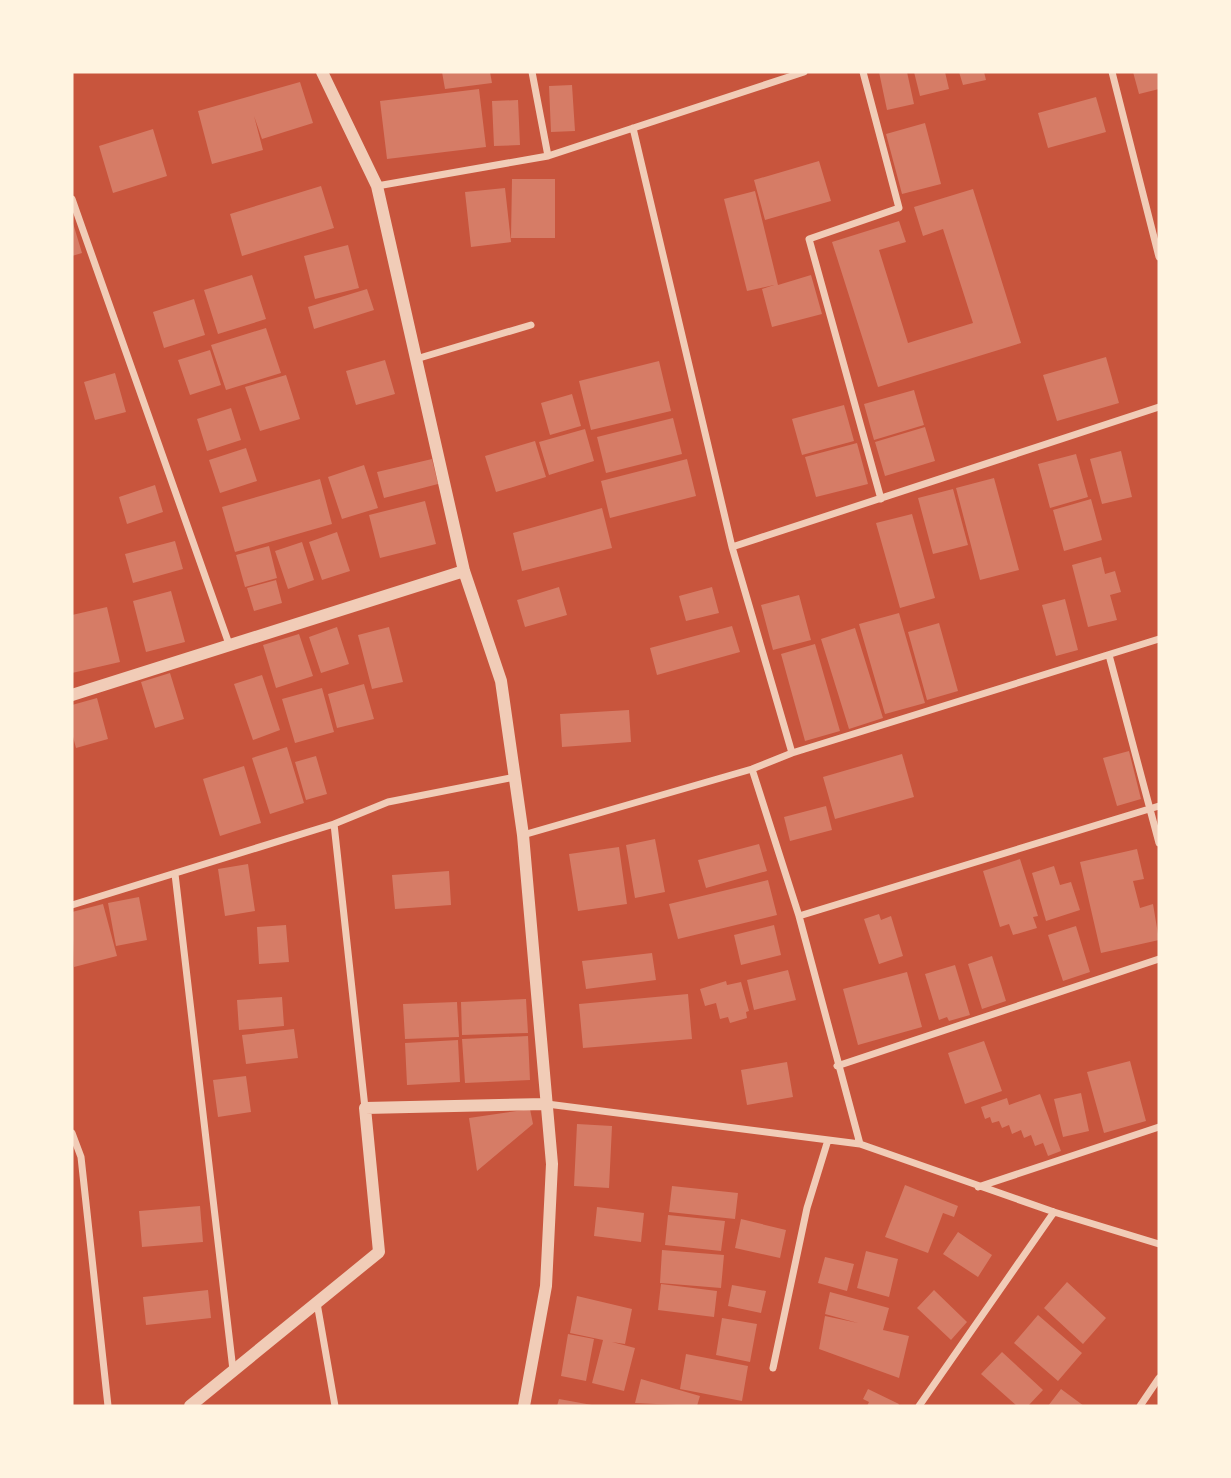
<svg xmlns="http://www.w3.org/2000/svg" width="1231" height="1478" font-family="Raleway,sans-serif">
<rect width="100%" height="100%" fill="#c8553d"/>
<path fill="#d67c66" d="M442 72H490L492 83 445 89Z
M879 72H907L914 104 887 110Z
M914 72H945L949 89 920 96Z
M959 72H984L986 80 963 85Z
M1133 72H1159V89L1139 94Z
M300 82 313 123 262 139 254 116 263 150 212 164 198 111Z
M572 85 575 131 551 132 549 86Z
M479 89 486 147 387 159 380 101Z
M1096 97 1106 132 1048 148 1038 113Z
M518 100 520 145 494 146 492 101Z
M925 123 941 184 902 194 886 134Z
M153 129 167 176 113 193 99 146Z
M819 161 831 201 765 220 754 180Z
M512 179H555V238H511Z
M321 186 334 228 242 256 230 214Z
M505 188 511 242 471 247 465 192Z
M973 189 1021 343 878 387 832 242 899 221 906 242 879 250 908 343 973 323 943 229 923 236 914 207Z
M755 191 778 285 811 275 822 314 772 327 762 289 774 285 747 291 724 199Z
M72 220 82 253 72 256Z
M348 245 359 288 315 299 304 256Z
M252 275 266 319 218 334 204 290Z
M367 289 374 310 314 329 308 307Z
M194 299 205 335 164 348 153 312Z
M266 328 281 373 226 390 211 345Z
M210 350 221 385 190 395 178 360Z
M1106 357 1119 403 1057 421 1043 375Z
M385 360 395 394 356 405 346 371Z
M659 361 671 411 591 430 579 381Z
M115 373 126 412 95 420 84 382Z
M286 375 300 419 260 431 245 387Z
M914 390 924 425 874 440 864 404Z
M572 394 581 426 550 435 541 403Z
M844 405 854 441 802 455 792 419Z
M231 408 241 440 207 451 197 419Z
M673 418 682 454 606 473 597 437Z
M925 427 935 461 885 476 875 442Z
M585 429 594 461 549 475 539 442Z
M535 441 546 477 496 492 485 456Z
M857 443 868 484 816 497 805 457Z
M246 448 257 481 220 493 209 460Z
M1121 451 1132 497 1102 504 1090 459Z
M1076 454 1088 497 1050 508 1038 464Z
M432 459 438 484 384 498 377 472Z
M687 459 696 496 610 518 601 481Z
M364 465 378 508 342 519 328 477Z
M994 478 1019 570 980 580 956 488Z
M320 479 332 524 235 552 222 507Z
M155 485 163 512 127 524 119 497Z
M953 489 968 545 933 554 918 498Z
M1091 499 1102 540 1064 551 1053 510Z
M425 501 436 544 380 558 369 515Z
M602 508 612 548 522 571 513 533Z
M912 514 935 598 900 608 876 523Z
M337 532 350 571 322 580 309 542Z
M175 541 183 569 133 583 125 554Z
M302 542 314 580 288 589 275 551Z
M269 546 277 578 245 587 236 555Z
M1101 557 1105 574 1115 571 1121 592 1110 595 1117 620 1088 627 1072 565Z
M276 580 282 603 254 611 247 588Z
M559 587 567 615 525 627 517 600Z
M712 587 719 613 686 621 679 596Z
M171 591 185 642 146 652 133 601Z
M799 595 811 640 773 650 761 605Z
M1065 599 1078 650 1056 656 1042 605Z
M107 607 120 662 72 673V615Z
M899 613 925 703 885 714 859 624Z
M939 623 958 691 927 700 908 632Z
M732 626 740 652 657 675 650 648Z
M337 627 349 664 321 673 309 637Z
M389 627 403 682 372 689 358 635Z
M855 628 883 718 849 729 821 639Z
M299 634 313 676 276 688 263 645Z
M815 644 840 731 805 741 781 654Z
M170 673 184 719 155 728 141 682Z
M262 675 280 730 253 740 234 684Z
M364 684 374 719 337 728 328 694Z
M322 688 334 732 295 743 282 699Z
M97 698 108 739 76 748 72 733V705Z
M629 710 631 742 562 747 560 714Z
M287 747 304 803 270 814 252 758Z
M1129 751 1141 799 1117 806 1103 758Z
M902 754 914 797 835 819 823 777Z
M316 756 327 794 306 800 295 762Z
M244 766 261 823 220 836 203 779Z
M826 806 832 830 790 841 784 817Z
M655 839 665 892 635 898 626 845Z
M759 844 767 871 706 888 698 860Z
M619 847 627 904 578 911 569 854Z
M1137 849 1144 879 1133 881 1140 908 1153 904 1159 940 1101 953 1080 862Z
M1020 859 1038 916 1033 917 1037 928 1013 935 1009 924 1000 927 983 871Z
M248 864 255 911 225 916 218 869Z
M1054 866 1060 885 1071 882 1080 910 1046 921 1032 873Z
M449 871 451 905 395 909 392 875Z
M768 880 777 915 678 939 669 904Z
M139 897 147 940 116 946 108 903Z
M103 904 117 956 74 967 72 912Z
M879 914 881 920 891 916 903 956 879 964 864 919Z
M286 925 289 962 259 964 257 927Z
M774 925 781 955 741 965 734 935Z
M1076 926 1090 972 1063 981 1048 935Z
M652 953 656 980 586 989 582 961Z
M992 956 1006 1001 982 1009 968 964Z
M955 965 970 1015 949 1021 947 1017 939 1020 925 974Z
M788 970 796 1000 754 1010 747 980Z
M907 972 922 1027 858 1045 843 989Z
M726 981 727 985 741 982 749 1011 746 1012 747 1018 730 1023 728 1017 720 1019 716 1003 705 1006 700 989Z
M688 994 692 1039 583 1048 579 1004Z
M282 997 284 1026 239 1030 237 1000Z
M526 999 528 1033 462 1035 461 1002Z
M457 1002 459 1037 405 1039 403 1004Z
M294 1029 298 1058 246 1064 242 1035Z
M528 1036 530 1080 465 1083 462 1039Z
M458 1040 460 1082 407 1085 405 1043Z
M984 1041 1002 1091 965 1104 948 1053Z
M1130 1061 1146 1121 1104 1133 1087 1072Z
M787 1062 793 1097 747 1105 741 1070Z
M246 1076 251 1112 218 1117 213 1080Z
M1081 1093 1089 1131 1063 1137 1054 1099Z
M1040 1094 1061 1151 1048 1156 1043 1143 1035 1146 1031 1135 1024 1138 1021 1130 1012 1134 1009 1125 1002 1128 999 1121 992 1123 990 1117 985 1119 981 1107 1007 1098 1009 1105Z
M530 1109 533 1124 477 1171 469 1118Z
M577 1124 612 1126 609 1188 574 1186Z
M905 1185 958 1206 954 1217 943 1213 928 1253 885 1237Z
M672 1186 738 1193 735 1219 669 1212Z
M200 1206 203 1242 142 1247 139 1211Z
M597 1207 644 1213 641 1242 594 1236Z
M668 1215 725 1221 721 1251 665 1245Z
M741 1219 786 1230 780 1258 735 1248Z
M958 1232 992 1255 978 1277 943 1254Z
M662 1250 724 1255 721 1288 660 1283Z
M866 1251 898 1259 889 1297 857 1288Z
M825 1257 854 1264 847 1291 818 1283Z
M1067 1282 1106 1318 1083 1344 1044 1308Z
M661 1284 717 1291 714 1317 658 1310Z
M732 1285 766 1291 761 1313 728 1306Z
M208 1290 211 1318 146 1325 143 1297Z
M934 1290 967 1322 951 1340 917 1308Z
M830 1292 889 1308 883 1330 909 1336 899 1378 819 1349 825 1316 858 1323 825 1314Z
M577 1296 632 1309 625 1344 612 1342 635 1348 624 1391 592 1383 603 1340 570 1333Z
M1038 1315 1082 1353 1058 1381 1014 1343Z
M722 1318 757 1324 750 1362 716 1355Z
M568 1334 594 1339 586 1381 561 1376Z
M1002 1352 1043 1390 1028 1406H1017L981 1374Z
M686 1354 748 1366 742 1401 680 1389Z
M641 1379 700 1396 697 1406 635 1403Z
M868 1389 899 1404 898 1406H867L869 1402 863 1399Z
M1061 1389 1084 1406H1048Z
M559 1399 592 1405V1406H557Z"/>
<g fill="none" stroke-linecap="round" stroke-linejoin="round">
<path stroke="#f1ccb7" stroke-width="7" d="M532 72 548 156
M863 72 899 208 809 239 881 499
M1112 72 1159 257
M633 128 732 547 792 753
M377 186 548 156 804 72
M72 199 229 644
M416 359 531 325
M732 547 1159 407
M1109 655 1159 843
M752 769 799 916 860 1144
M523 835 752 769 792 753 1159 639
M175 874 233 1370
M72 905 334 824
M799 916 1159 806
M837 1066 1159 959
M547 1104 860 1144 1054 1212 1159 1244
M365 1108 334 824 388 802 515 777
M72 1133 81 1157 108 1406
M978 1187 1159 1127
M317 1303 335 1406
M773 1368 807 1208 828 1140
M919 1406 1054 1212
M1140 1406 1159 1378"/>
<path stroke="#f1ccb7" stroke-width="12" d="M322 72 377 186 464 571 501 681 523 835 552 1164 546 1286 524 1406
M72 695 464 571
M190 1406 379 1252 365 1108 546 1104"/>
</g>
<rect width="1231" height="1478" fill="none" stroke="#fff3e0" stroke-width="147"/>
</svg>
